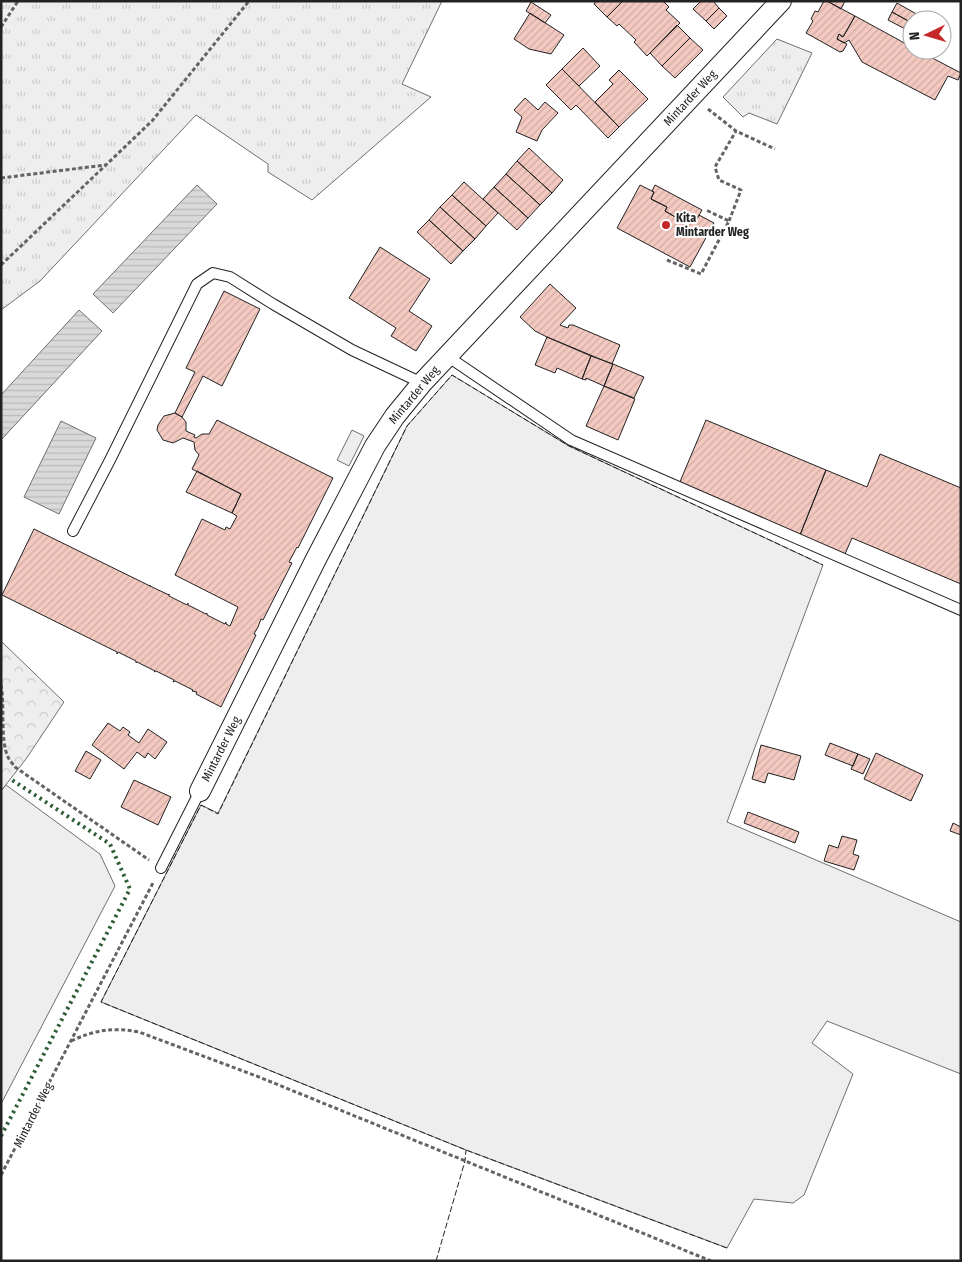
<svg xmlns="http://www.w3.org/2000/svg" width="962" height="1262" font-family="'Fira Sans Condensed',sans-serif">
<defs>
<pattern id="forest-crowns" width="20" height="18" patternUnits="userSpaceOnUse" patternTransform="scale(1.25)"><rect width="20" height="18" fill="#eee"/><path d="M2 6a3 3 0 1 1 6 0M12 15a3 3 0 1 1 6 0" fill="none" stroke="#ccc"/></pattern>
<pattern id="park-tufts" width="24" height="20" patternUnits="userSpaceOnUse" patternTransform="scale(1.25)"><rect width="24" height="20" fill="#eee"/><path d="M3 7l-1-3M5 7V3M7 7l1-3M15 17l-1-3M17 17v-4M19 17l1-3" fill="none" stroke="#ccc"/></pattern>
<pattern id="water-rules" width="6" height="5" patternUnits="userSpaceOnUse" patternTransform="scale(1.25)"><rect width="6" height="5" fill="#d9d9d9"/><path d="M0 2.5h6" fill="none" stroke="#bababa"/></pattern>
<pattern id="building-hatch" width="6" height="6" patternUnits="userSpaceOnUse" patternTransform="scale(1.25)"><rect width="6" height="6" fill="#f3c9c0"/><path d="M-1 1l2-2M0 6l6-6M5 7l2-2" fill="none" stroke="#d0aca5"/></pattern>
</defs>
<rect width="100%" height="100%" fill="#fff"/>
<path fill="#eee" stroke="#6f6f6f" d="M452 375 569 446 823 565 727 822 961 922V1074L827 1021 812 1043 853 1074 804 1195 793 1203 754 1199 727 1248 466 1150 101 1002 201 805 218 813 407 426Z
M6 785 100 854 115 886 1 1104V791Z"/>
<path fill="url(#forest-crowns)" stroke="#6f6f6f" d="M1 641 64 702 26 759 1 791Z"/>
<path fill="url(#park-tufts)" stroke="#6f6f6f" d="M1 1H442L402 84 431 97 312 200 268 172V164L196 115 40 281 1 310Z
M777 39 812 53 777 124 749 113 743 117 723 97Z"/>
<path fill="#ededed" stroke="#6f6f6f" d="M352 430 364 436 349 466 337 460Z"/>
<path fill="url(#water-rules)" stroke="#6f6f6f" d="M197 185 217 204 113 313 93 294Z
M79 310 102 331 1 440V395Z
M61 421 96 438 59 514 24 497Z"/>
<path fill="url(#building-hatch)" stroke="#222" d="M596 1H623L607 17 594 4Z
M623 1H663L669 7 666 10 680 23 647 56 634 42 636 40 619 24 617 26 607 17Z
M701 1H713L719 8 706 21 693 9Z
M824 1H827L855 16 843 37 839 34 837 39 847 44 843 51 840 52 806 33 813 21 811 19 815 11 818 12Z
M827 1H845L841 9Z
M531 2 551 15 545 23 526 11Z
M897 3 920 16 917 20H912V23L892 12Z
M719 8 727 16 714 29 706 21Z
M892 12 912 23 911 32 888 20Z
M530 13 564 35 551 54 529 49 514 39Z
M855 16 899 40 912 48V50H917L961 73 958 80 948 76 935 100 862 62 849 40 844 43 837 39 839 34 843 37Z
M677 25 690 38 662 66 650 53Z
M690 38 703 50 675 78 662 66Z
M583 48 600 66 579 86 562 69Z
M562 69 619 127 608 138 576 105 571 110 546 85Z
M619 70 648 99 619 127 595 102 613 84 609 80Z
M525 98 538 110 545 102 558 113 542 130 537 141 516 132 522 117 514 110Z
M529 148 563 180 552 193 517 161Z
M517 161 552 193 540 205 506 174Z
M506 174 540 205 528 218 494 187Z
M464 182 498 213 486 226 452 195Z
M640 185 654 192 651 199 667 207 665 211 677 218 679 214 695 222 699 215 714 223 690 267 617 228Z
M655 185 702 210 695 222 679 214 677 218 665 211 667 207 651 199 654 192 652 191Z
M494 187 528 218 517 230 483 199Z
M452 195 486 226 475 239 440 207Z
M440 207 475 239 463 251 429 220Z
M429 220 463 251 451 264 417 232Z
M380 247 430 279 409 311 432 326 416 351 391 336 396 328 349 298Z
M550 284 576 308 560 325 568 328 569 325H573L620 345 612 364 547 337 535 331 520 317Z
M224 291 260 309 222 386 203 376 182 417 175 413 195 372 186 368Z
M547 337 591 356 582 379 557 368 555 373 535 365Z
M591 356 613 364 604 386 586 378V380L582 379Z
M613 364 644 377 634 398 604 386Z
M604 386 635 399 618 440 586 426Z
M175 413 182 417 186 422V431L195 435 194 437 196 438 202 434H209L217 420 333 478 298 548 297 547 289 562 292 563 263 620 261 619 258 627 254 634 256 635 221 707 196 694 197 692 192 691 193 690 175 681 173 682 174 680 156 671 154 672 155 671 137 662 136 663V661L118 652 117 654V652L2 595 34 529 150 586V585V586L169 595V594V596L187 605 188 603V605L206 614 207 613V615L225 624 226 622V624L230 626 238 607 175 575 202 519 225 530 226 527 230 529 237 516 232 513 241 494 192 469 199 455 195 450 194 442 183 438 173 443 163 440 157 430 158 425 164 416Z
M706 420 826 470 800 535 679 484Z
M880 454 961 488V584L852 538 845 554 800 535 826 470 867 487Z
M197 471 241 494 232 513 186 492Z
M108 723 120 731 123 727 130 732 128 735 139 743 148 729 167 742 155 759 148 753 145 758 137 752 124 769 92 745Z
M830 743 858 754 853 766 825 755Z
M761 745 801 756 794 780 768 773 765 783 752 779Z
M86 751 101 760 90 779 75 771Z
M876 753 923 775 911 801 864 779Z
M858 754 870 759 863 774 851 769Z
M134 780 171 797 158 825 121 807Z
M748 812 799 832 795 843 744 823Z
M953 823 961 827V835L950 831Z
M842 836 857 840 853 854 859 856 854 870 824 861 829 845 838 848Z"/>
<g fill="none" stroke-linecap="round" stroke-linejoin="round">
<g stroke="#222" stroke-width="12">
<path id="lane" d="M447 356 571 440 961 610
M73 531 110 460 197 284 213 273 230 277 273 304 352 350 422 383
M161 868 200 791"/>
</g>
<g stroke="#222" stroke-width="22">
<path id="street" d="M200 791 316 559 375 446 395 416 422 383 781 1"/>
</g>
<path stroke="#646464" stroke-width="3" stroke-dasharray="4 2.5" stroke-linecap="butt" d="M1 27 18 1
M708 109 736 131 775 149
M1 178 105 165
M729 221 741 190 719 180 715 167 736 131
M667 260 701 274 729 221 706 210
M1 265 152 121 249 1
M1 685C5 705 0 740 8 757 9 760 13 764 15 767L149 860
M71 1041C95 1030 112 1027 139 1032L259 1077 711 1261
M1 1175 154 881"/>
<use href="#lane" stroke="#fff" stroke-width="10"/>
<use href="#street" stroke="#fff" stroke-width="20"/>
<path stroke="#2f5e38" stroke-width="4" stroke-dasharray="2.5 4" stroke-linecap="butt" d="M1 1136 130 889 110 844 12 780"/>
<path stroke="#222" stroke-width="1" stroke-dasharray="6 2.5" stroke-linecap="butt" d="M727 1248 466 1150 101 1002 201 805 218 814 407 426 452 375 569 446 823 565
M436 1261 465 1161 466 1150"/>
</g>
<circle fill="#c62828" stroke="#fff" stroke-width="2" cx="666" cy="225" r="5"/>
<g text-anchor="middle" stroke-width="4" stroke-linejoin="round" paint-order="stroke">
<g font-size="12" fill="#222" stroke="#fff">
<text transform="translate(690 98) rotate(-47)" y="4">Mintarder Weg</text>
<text transform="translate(414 395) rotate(-50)" y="4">Mintarder Weg</text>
<text transform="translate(221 749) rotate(-63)" y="4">Mintarder Weg</text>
<text transform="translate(33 1115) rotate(-63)" y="4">Mintarder Weg</text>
</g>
<g font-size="12" font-weight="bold" fill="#222" stroke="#fff" text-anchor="start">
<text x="676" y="222">Kita<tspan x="676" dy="14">Mintarder Weg</tspan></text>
</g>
</g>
<rect width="962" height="1262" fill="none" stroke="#222222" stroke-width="5"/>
<g transform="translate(927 35) rotate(265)"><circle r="24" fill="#ffffff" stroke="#a7a7a7"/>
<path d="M0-4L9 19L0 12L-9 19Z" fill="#c62828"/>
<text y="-8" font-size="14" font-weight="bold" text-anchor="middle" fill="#222222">N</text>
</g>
</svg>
